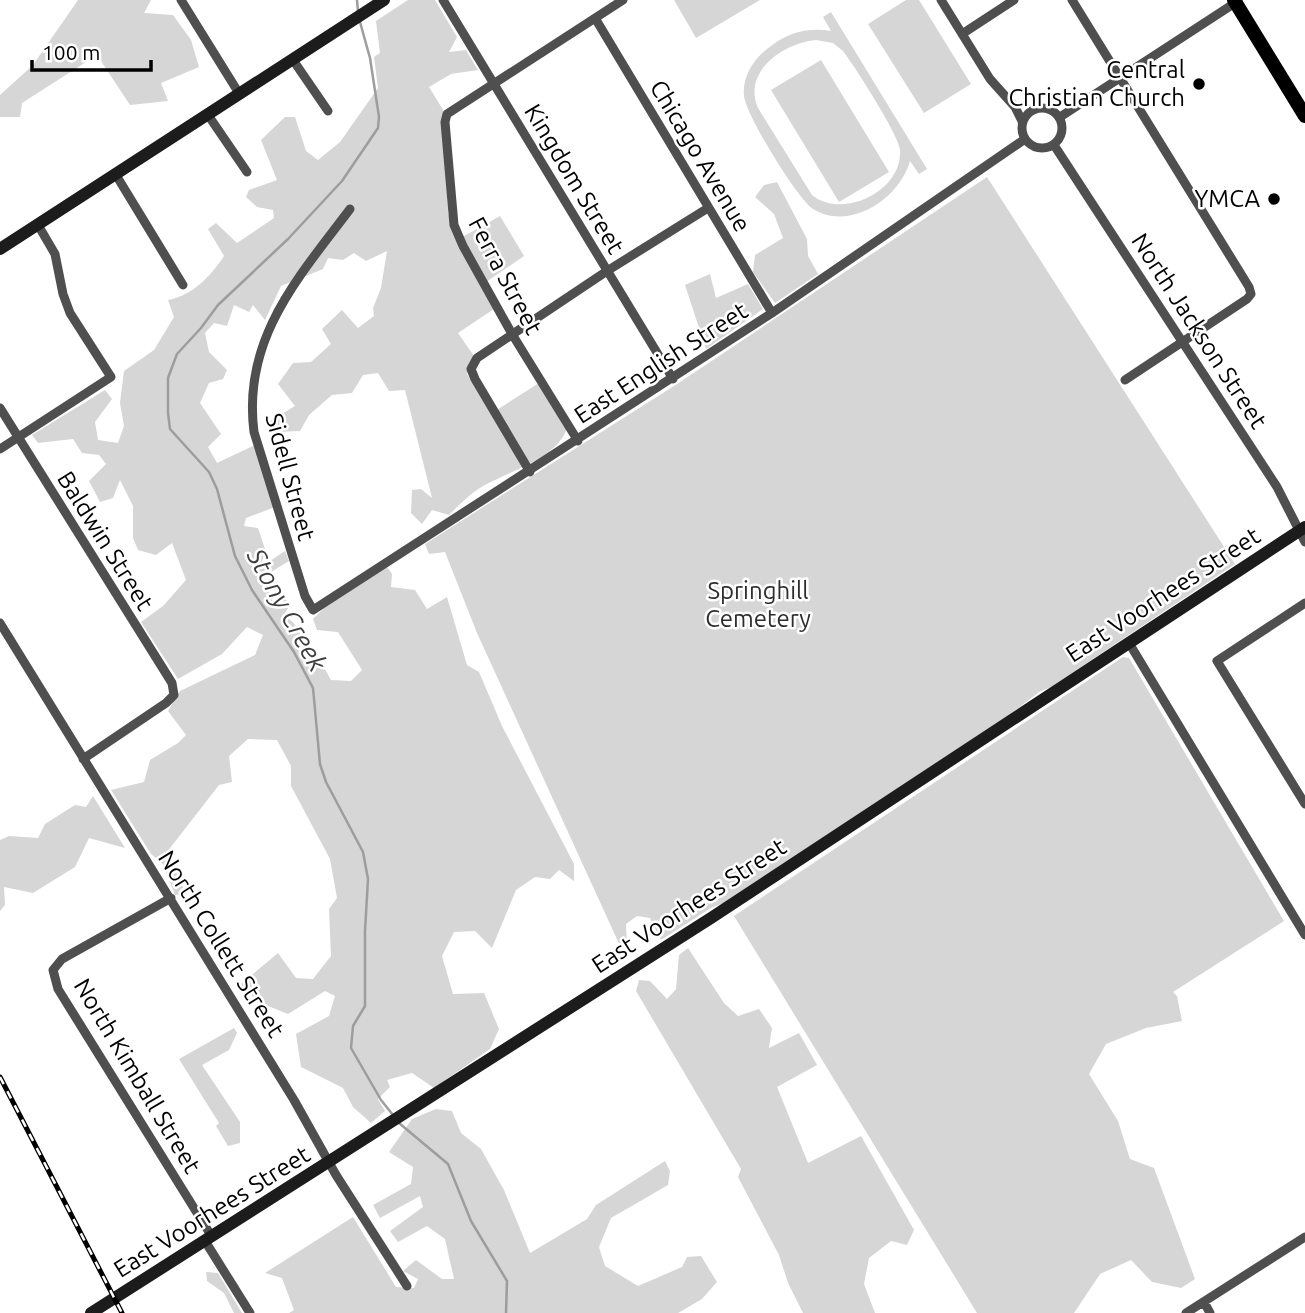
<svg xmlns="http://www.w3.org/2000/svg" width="1305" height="1313" font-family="Ubuntu,sans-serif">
<rect width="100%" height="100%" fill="#fff"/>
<path fill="#d6d6d6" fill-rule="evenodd" d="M78 0H151L144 13 173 15 191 40 199 67 161 83 168 101 130 105 97 55 22 103 20 117H0V95L33 65Z
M408 0H435L457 37 449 52 466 50 478 70 451 74 429 87 445 113 448 213 457 240 500 216 524 256 486 282 494 309 458 333 474 356 467 374 492 413 539 383 567 428C557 461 500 473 474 492 465 499 457 507 449 515L432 510 422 524 411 513 412 490 421 489 432 498 405 390 389 391 378 373 363 375 352 393 332 395 309 415 300 431 276 432 270 421 295 406 278 384 293 363 311 362 331 344 322 329 342 310 358 328 374 316 373 308 381 288 387 251 366 261 354 253 343 260 328 258 323 269 281 286 265 320 253 305 249 312 234 305 227 326 214 323 205 333 209 352 227 370 223 379 209 383 200 403 221 434 208 447 217 463 255 445 275 507 246 518 244 526 258 528 265 549 261 567 285 551 289 561 263 577 273 602 283 596 290 605 283 616C299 623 295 630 306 641 317 652 323 666 331 680L351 681 362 670 338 632 317 630 313 619 324 608 387 567 392 574 391 587 415 590 427 609 447 597 467 665 479 672 502 726 574 864V881L559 870 550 879 535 877 516 890 492 948 475 931 454 932 442 956 453 994 484 993 499 1029 490 1049 434 1088 412 1073 387 1080 390 1087 378 1099 385 1111 371 1123 353 1107 343 1088 301 1067 296 1034 329 1016 335 996 325 991 288 1014 258 1002 241 984 278 953 296 978 313 979 331 956 329 909 337 898 330 859 291 786V766L277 740 248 739 229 756 232 782 219 785 167 852 186 894 175 895 163 864 151 854 111 790 144 782 150 760 178 743 186 735 168 711 180 691 255 655 263 635 247 627 222 654 178 679 141 622 163 606 186 580 172 543 156 555 138 550 133 538V506L120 480 113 498 100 502 89 481 106 464 99 455 82 453 73 439 38 443 32 435 105 390 112 399 95 422 98 440 118 443 124 426 120 403 124 371 154 350 174 317 168 300C193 295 210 277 224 256L208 229 216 223 237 243 274 218 273 210 257 207 246 197 249 190 277 180 261 140 285 117H295L306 151 318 160 340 142 378 88 374 57 380 53 376 21Z
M674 0H760L696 38Z
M906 0H919L971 84 924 113 868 24Z
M831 12 927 169 919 174 910 161C900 198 850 232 813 209 798 200 745 113 744 96 742 75 755 57 771 46 788 32 810 27 831 31L823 17ZM816 40 833 43 843 51C855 67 899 135 900 150 903 191 842 220 812 195L758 108C742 71 784 43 816 40Z
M821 60 889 172 839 202 771 90Z
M987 177 1235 564 1051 687 1039 692 1009 715 724 903 711 908 661 940 650 918 637 916 626 924 627 944 621 948 477 633 445 552 429 554 425 544 677 384Z
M777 182 807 239 808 256 818 274 775 303 753 272 755 255 783 238 774 214 755 197 764 185Z
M710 274 716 298 748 284 763 309 706 349 685 285Z
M1123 657 1129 658 1284 921 1173 992 1177 996 1182 1021 1146 1028 1106 1044 1089 1074 1118 1121 1130 1159 1154 1168 1195 1279 1181 1288 1152 1282 1131 1260 1100 1274 1074 1313H977L734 916Z
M93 796 125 848 89 838 75 867 33 893 4 887 5 905 0 911V840L9 836 38 838 45 824 75 805 86 807Z
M688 948 724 1003 738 1016 759 1009 772 1028 769 1048 799 1033 817 1065 777 1087 808 1163 861 1136 914 1230 907 1245 891 1241 869 1258 864 1284 875 1313H803L788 1283 779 1255 738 1177 741 1169 636 991 639 980 650 981 667 999 676 989 679 955Z
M234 1028 237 1033 229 1050 202 1065 240 1122V1143L228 1146 216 1126 219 1123 179 1059Z
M436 1109 452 1111 461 1133 481 1149 504 1190 530 1253 587 1219 596 1205 665 1161 670 1171 668 1185 611 1218 599 1247 605 1266 638 1286 682 1267 687 1257 701 1256 717 1282 702 1299 678 1313H289L294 1310 282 1278 265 1273 353 1217 396 1287 414 1288 418 1279 403 1271 416 1260 442 1279H454L445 1239 427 1226 398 1242 390 1231 423 1207 420 1196 380 1218 373 1205 411 1184 413 1167 389 1152 412 1119Z
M206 1272 218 1273 242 1313H234L224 1293 207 1281Z"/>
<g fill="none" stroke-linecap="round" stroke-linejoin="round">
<path stroke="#9d9d9d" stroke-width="2.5" d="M357 0 358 12
M360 22 370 58 379 117 378 128 342 181 288 239 218 305 201 328 177 354 168 378V413L170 429 209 472 217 489 235 556 252 590 294 652 313 688 320 764 326 782 363 852 368 879 365 931V1006L353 1026 351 1048 381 1100 393 1115
M399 1123 448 1164 471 1221 507 1281 506 1313"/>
<path stroke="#4f4f4f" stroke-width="9" d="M181 0 240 95
M443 0 673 379
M941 0 990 79 1015 107 1022 121
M1072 0 1249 287 1251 294 1247 299 1125 380
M595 18 772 313
M962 34 1014 0
M293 60 328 111
M1022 128a20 20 0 1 1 40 0a20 20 0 1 1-40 0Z
M208 115 247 172
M1060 117 1238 1
M1054 145 1277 487 1305 542
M116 175 183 285
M350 209C298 278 242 339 254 432L305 596 313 610 772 313 1025 139
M0 408 172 683 174 695 166 703 83 759
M578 441 512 334 463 246 454 225 445 122 447 114 623 0
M0 449 111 377 70 313 63 294 55 254 38 225
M530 472 475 379 471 369 477 358 607 271 708 208
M1305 603 1217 661 1305 804
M0 623 294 1100 336 1175 407 1286
M1129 643 1305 935
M171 898 62 959 53 970 58 989 212 1237
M205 1241 250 1313
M1204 1302 1210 1313
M1186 1313 1305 1237"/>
<path stroke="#1c1c1c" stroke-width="12" d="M0 249 384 0
M91 1313 711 918 1305 527"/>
<path stroke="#000" stroke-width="14" d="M1234 0 1305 116"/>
<g stroke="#000" stroke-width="5">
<path id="rail" d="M0 1077 122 1313"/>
</g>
<use href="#rail" stroke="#fff" stroke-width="2.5" stroke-dasharray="8" stroke-linecap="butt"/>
</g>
<g fill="#000" stroke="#fff" stroke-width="2.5">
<circle cx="1199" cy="84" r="7"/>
<circle cx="1274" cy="199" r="7"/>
</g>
<g text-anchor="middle" stroke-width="5" stroke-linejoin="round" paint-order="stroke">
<g font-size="24" fill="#000" stroke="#fff" text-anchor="end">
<text x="1185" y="78">Central<tspan x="1185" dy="28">Christian Church</tspan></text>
<text x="1260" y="207">YMCA</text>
</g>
<g font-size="24" fill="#000" stroke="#fff">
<text transform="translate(700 156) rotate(59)" y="8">Chicago Avenue</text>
<text transform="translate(574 179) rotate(59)" y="8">Kingdom Street</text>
<text transform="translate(505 276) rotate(62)" y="8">Ferra Street</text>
<text transform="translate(1199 331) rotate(57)" y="8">North Jackson Street</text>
<text transform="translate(661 363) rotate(-33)" y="8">East English Street</text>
<text transform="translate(290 477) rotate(75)" y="8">Sidell Street</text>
<text transform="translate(105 541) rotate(58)" y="8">Baldwin Street</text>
<text transform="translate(1163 595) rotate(-33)" y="8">East Voorhees Street</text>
<text transform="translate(689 906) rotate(-33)" y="8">East Voorhees Street</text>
<text transform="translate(221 944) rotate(58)" y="8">North Collett Street</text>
<text transform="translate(137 1076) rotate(59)" y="8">North Kimball Street</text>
<text transform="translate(212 1212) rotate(-32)" y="8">East Voorhees Street</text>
</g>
<g font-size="24" fill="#2d2d2d" stroke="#fff">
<text x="758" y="599">Springhill<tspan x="758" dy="28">Cemetery</tspan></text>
</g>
<g font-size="26" font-style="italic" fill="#3e3e3e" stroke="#fff">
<text transform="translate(287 610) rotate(61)" y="9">Stony Creek</text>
</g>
</g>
<path d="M32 60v10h119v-10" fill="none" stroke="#000000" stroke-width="3.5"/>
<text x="42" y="60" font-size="21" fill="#000000" stroke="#ffffff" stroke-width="5" paint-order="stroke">100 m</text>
</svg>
